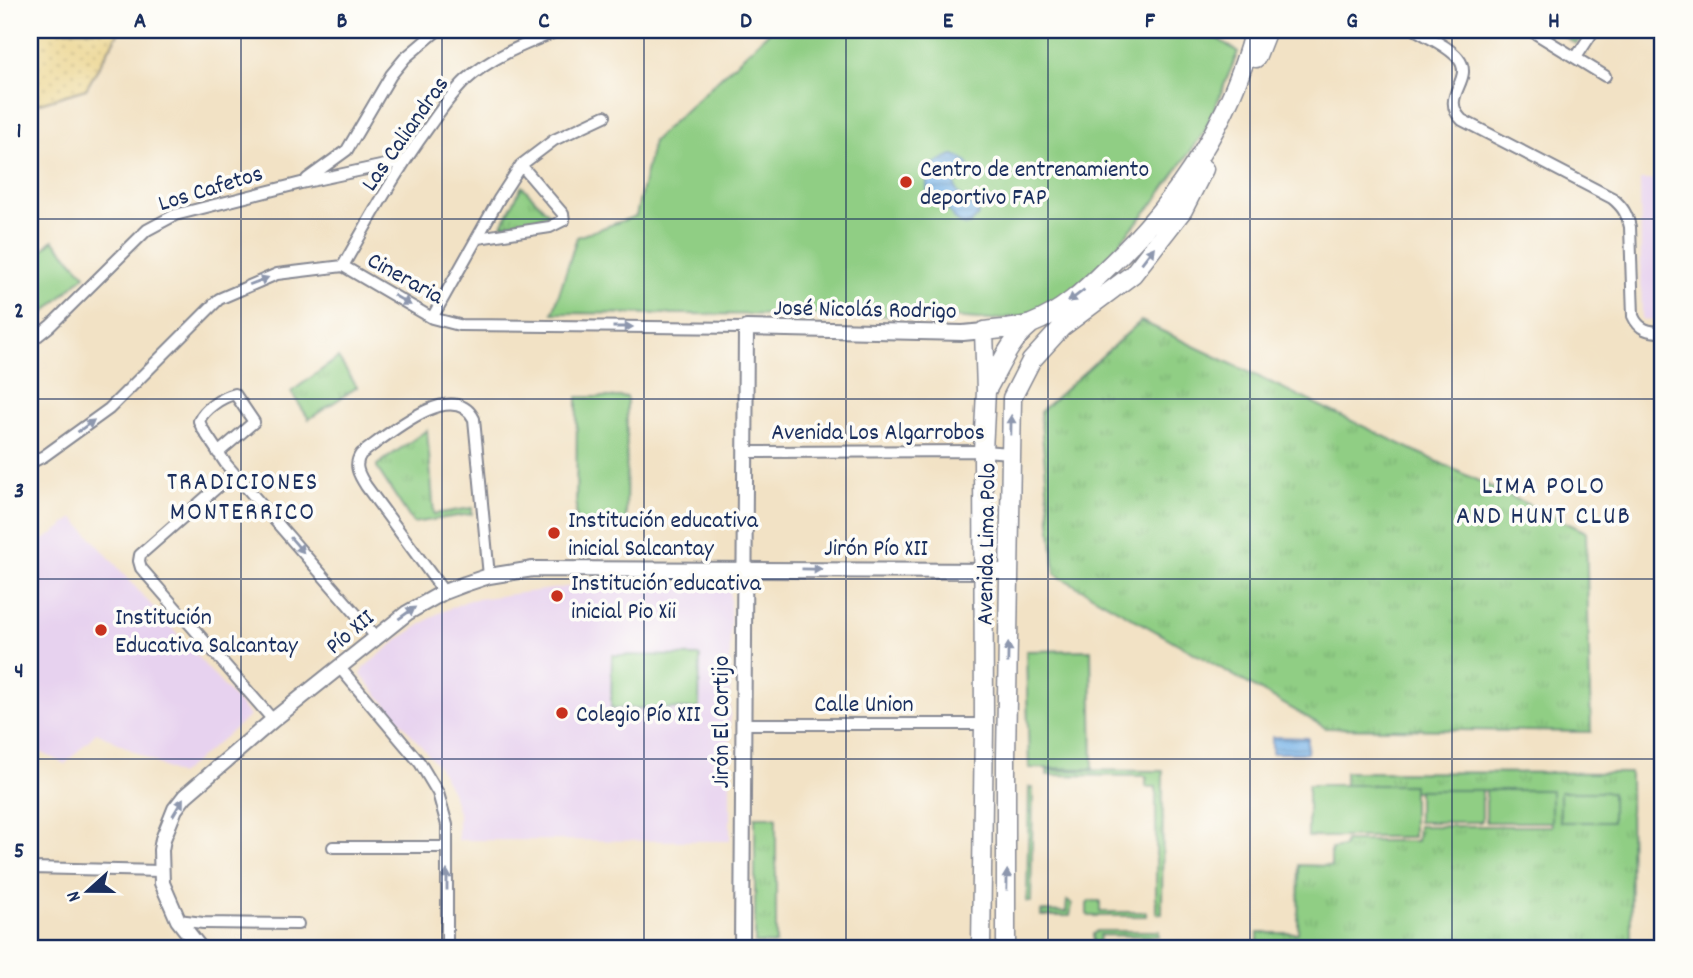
<svg xmlns="http://www.w3.org/2000/svg" width="1693" height="978" font-family="Dekko,sans-serif">
<defs>
<pattern id="grass-tufts" width="24" height="20" patternUnits="userSpaceOnUse" patternTransform="scale(1.75)"><rect width="24" height="20" fill="#90ce84"/><path d="M3 7l-1-3M5 7V3M7 7l1-3M15 17l-1-3M17 17v-4M19 17l1-3" fill="none" stroke="#7cb174"/></pattern>
<pattern id="sand-dots" width="8" height="8" patternUnits="userSpaceOnUse" patternTransform="scale(1.75)"><rect width="8" height="8" fill="#eeda9e"/><path d="M2 2h.1M6 6h.1" fill="none" stroke="#ccbb8a" stroke-width="1.8" stroke-linecap="round"/></pattern>
<pattern id="water-rules" width="6" height="5" patternUnits="userSpaceOnUse" patternTransform="scale(1.75)"><rect width="6" height="5" fill="#76b2e8"/><path d="M0 2.5h6" fill="none" stroke="#6091bf"/></pattern>
</defs>
<rect width="100%" height="100%" fill="#fdfcf7"/>
<filter id="ink" filterUnits="userSpaceOnUse"><feTurbulence type="fractalNoise" baseFrequency=".0143" numOctaves="2"/><feDisplacementMap in="SourceGraphic" scale="14" xChannelSelector="R" yChannelSelector="G"/><feConvolveMatrix kernelMatrix="1 2 1 2 8 2 1 2 1" color-interpolation-filters="sRGB"/></filter>
<filter id="wash" filterUnits="userSpaceOnUse"><feTurbulence type="fractalNoise" baseFrequency=".00686" numOctaves="4" result="noise"/><feDisplacementMap in="SourceGraphic" scale="28" xChannelSelector="R" yChannelSelector="G"/><feGaussianBlur stdDeviation="1.57" result="paint"/><feColorMatrix in="noise" values="0 0 0 0 0 0 0 0 0 0 0 0 0 0 0 0 0 1.4 0 .05"/><feComposite in="paint" operator="in"/></filter>
<g filter="url(#wash)">
<rect width="100%" height="100%" fill="#f2e2c5"/>
<path fill="#e7d2ef" d="M1640 180H1663V319L1642 320Z
M74 518 250 716 179 775 97 732 65 764 30 747V544L47 538Z
M581 585 730 586V841L458 840V813L452 792 438 766 361 675 363 668 402 637 437 614 469 600Z"/>
<path fill="url(#grass-tufts)" stroke="#567e71" stroke-width="2" d="M1555 30H1585L1576 44Z
M522 186 550 215 502 225Z
M1141 321 1586 532 1591 732 1326 728 1055 574 1040 412Z
M338 358 357 387 309 419 291 392Z
M427 430 434 514 472 508V514L413 523 377 468V465Z
M1660 767H1663V918H1660V906L1663 905 1660 870H1663V851L1660 850V835L1663 834 1660 807 1663 779H1660Z
M1047 770 1163 771 1162 914 1156 913V787H1146V776L1047 775Z
M1345 772 1630 773 1631 948H1258V933H1298L1299 865 1331 866V849L1344 847 1345 841H1417L1418 826H1551L1550 790 1413 791V785H1345Z
M1029 787H1033L1031 902H1027Z
M755 817H776V944L755 943Z
M1067 901 1072 904 1070 916H1041V911L1066 912Z
M1090 901H1100V912H1146V916H1089L1087 914V904Z
M1097 931H1159V936L1100 935 1099 943H1093V934Z"/>
<path fill="url(#sand-dots)" stroke="#84847e" stroke-width="2" d="M30 30H120L86 89 30 106Z"/>
<path fill="#90ce84" stroke="#567e71" stroke-width="2" d="M771 30H1204L1238 52 1205 131 1153 204 1120 242 1099 273 1077 292 1031 315 989 320 942 316 553 313 577 237 636 216 653 141Z
M53 240 85 275 30 326V262Z
M577 397H627L626 525 576 524Z
M1091 650 1093 769 1029 768 1026 651Z
M612 655 700 656 699 709 611 708Z
M1308 785H1413V837H1308Z
M1418 790H1482V822H1418Z
M1486 790H1551V822H1486Z
M1560 792H1612V822H1560Z"/>
<path fill="url(#water-rules)" stroke="#4870a3" stroke-width="2" d="M953 155C962 158 968 160 970 170L967 175 955 180C953 197 967 199 977 209L978 216 969 225C953 225 954 213 943 205 938 201 933 199 928 195 924 170 930 164 953 155Z
M1272 737 1308 738 1307 753H1272Z"/>
</g>
<g filter="url(#ink)">
<g fill="none" stroke-linecap="round" stroke-linejoin="round">
<g stroke="#868892" stroke-width="14">
<path id="minor" d="M1416 30C1429 38 1448 46 1458 58 1476 80 1438 96 1462 120L1612 198C1623 207 1627 214 1630 227L1633 316C1639 330 1649 332 1663 332
M1530 30 1605 76
M1577 56 1594 30
M307 179 347 150 391 75 405 58 438 30
M478 238 550 227 564 220 563 214 521 165
M343 266C370 218 397 170 430 125 441 110 452 93 466 80 492 56 528 43 560 30
M432 318 499 199 521 165 554 140 605 116
M30 342 50 326 147 230 175 215 301 183 404 161
M746 452 983 451 1011 453
M218 453 254 422 235 394C222 397 204 409 199 421L202 428 226 464 376 637
M30 463 44 456 109 409 219 299 277 274 343 266 432 318 459 325 746 328
M236 476 229 477 140 555 139 561 141 568 273 720
M444 592 366 486C359 475 353 465 361 454 385 437 453 377 474 419L489 576
M340 668 420 763 438 793 447 825V948
M744 724H984
M333 847H447
M30 868 161 871
M178 920 203 923 298 924"/>
</g>
<g stroke="#868892" stroke-width="18">
<path id="tertiary" d="M200 948 178 920 162 883 161 850 163 839 175 809 185 796 273 720 407 613 444 592 465 584 489 576 533 569 1009 571
M742 948 746 328 963 333 984 331"/>
</g>
<g stroke="#868892" stroke-width="21">
<path id="primary" d="M1256 58 1267 30
M986 391C1000 367 1008 343 1030 325
M981 948 984 724 983 451 986 391 984 331C999 329 1017 329 1031 324 1062 312 1085 290 1108 267 1177 202 1230 122 1254 30
M1006 948V757L1012 398 1031 361 1062 327 1133 274 1183 210 1204 169"/>
</g>
<use href="#minor" stroke="#fff" stroke-width="10"/>
<use href="#tertiary" stroke="#fff" stroke-width="14"/>
<use href="#primary" stroke="#fff" stroke-width="18"/>
</g>
<defs><path id="oneway-solid" d="M-6-.8H1V-3.2L6.5 0L1 3.2V.8H-6Z" transform="scale(1.75)"/></defs>
<g fill="#8d97ae">
<use href="#oneway-solid" transform="translate(1148 255) rotate(-52)"/>
<use href="#oneway-solid" transform="translate(259 281) rotate(-21)"/>
<use href="#oneway-solid" transform="translate(1076 296) rotate(143)"/>
<use href="#oneway-solid" transform="translate(402 300) rotate(30)"/>
<use href="#oneway-solid" transform="translate(623 327)"/>
<use href="#oneway-solid" transform="translate(1011 425) rotate(-89)"/>
<use href="#oneway-solid" transform="translate(86 426) rotate(-36)"/>
<use href="#oneway-solid" transform="translate(297 545) rotate(49)"/>
<use href="#oneway-solid" transform="translate(812 569) rotate(1)"/>
<use href="#oneway-solid" transform="translate(407 613) rotate(-35)"/>
<use href="#oneway-solid" transform="translate(1008 653) rotate(-89)"/>
<use href="#oneway-solid" transform="translate(178 807) rotate(-59)"/>
<use href="#oneway-solid" transform="translate(447 880) rotate(-90)"/>
<use href="#oneway-solid" transform="translate(1007 880) rotate(-89)"/>
</g>
</g>
<path fill="none" stroke="#1b2f5e" stroke-width="2" stroke-opacity="0.55" d="M241 30V948M442 30V948M644 30V948M846 30V948M1048 30V948M1250 30V948M1452 30V948M30 219H1663M30 399H1663M30 579H1663M30 759H1663"/>
<g fill="#c8321e" stroke="#fdfcf7" stroke-width="2.5">
<circle cx="906" cy="182" r="7"/>
<circle cx="554" cy="533" r="7"/>
<circle cx="557" cy="596" r="7"/>
<circle cx="101" cy="630" r="7"/>
<circle cx="562" cy="713" r="7"/>
</g>
<g text-anchor="middle" stroke-width="7" stroke-linejoin="round" paint-order="stroke">
<g font-size="24" fill="#1b2f5e" stroke="#fdfcf7">
<text transform="translate(404 133) rotate(-55)" y="8">Las Caliandras</text>
<text transform="translate(210 187) rotate(-17)" y="8">Los Cafetos</text>
<text transform="translate(406 277) rotate(29)" y="8">Cineraria</text>
<text transform="translate(865 308) rotate(1)" y="8">José Nicolás Rodrigo</text>
<text x="878" y="439">Avenida Los Algarrobos</text>
<text transform="translate(985 544) rotate(-89)" y="8">Avenida Lima Polo</text>
<text x="876" y="555">Jirón Pío XII</text>
<text transform="translate(349 631) rotate(-40)" y="8">Pío XII</text>
<text x="864" y="711">Calle Union</text>
<text transform="translate(720 722) rotate(-90)" y="8">Jirón El Cortijo</text>
</g>
<g font-size="24" fill="#1b2f5e" stroke="#fdfcf7" text-anchor="start">
<text x="920" y="176">Centro de entrenamiento<tspan x="920" dy="28">deportivo FAP</tspan></text>
<text x="568" y="527">Institución educativa<tspan x="568" dy="28">inicial Salcantay</tspan></text>
<text x="571" y="590">Institución educativa<tspan x="571" dy="28">inicial Pio Xii</tspan></text>
<text x="115" y="624">Institución<tspan x="115" dy="28">Educativa Salcantay</tspan></text>
<text x="576" y="721">Colegio Pío XII</text>
</g>
<g font-size="26" letter-spacing="2" fill="#1b2f5e" stroke="#fdfcf7">
<text x="243" y="489">TRADICIONES<tspan x="243" dy="30">MONTERRICO</tspan></text>
<text x="1544" y="493">LIMA POLO<tspan x="1544" dy="30">AND HUNT CLUB</tspan></text>
</g>
</g>
<rect width="1693" height="978" fill="none" stroke="#fdfcf7" stroke-width="77"/>
<g transform="translate(88 891) rotate(249)" stroke="#fdfcf7" stroke-width="5" paint-order="stroke">
<path d="M0-5L12 26L0 18L-12 26Z" fill="#1b2f5e"/>
<text y="-10" font-size="19" font-weight="bold" text-anchor="middle" fill="#1b2f5e">N</text>
</g>
<rect x="38" y="38" width="1616" height="902" fill="none" stroke="#1b2f5e" stroke-width="2.5"/>
<g font-size="23" text-anchor="middle" font-weight="bold" fill="#1b2f5e">
<text x="140" y="27">A</text>
<text x="342" y="27">B</text>
<text x="544" y="27">C</text>
<text x="746" y="27">D</text>
<text x="948" y="27">E</text>
<text x="1150" y="27">F</text>
<text x="1352" y="27">G</text>
<text x="1554" y="27">H</text>
<text x="19" y="137">1</text>
<text x="19" y="317">2</text>
<text x="19" y="497">3</text>
<text x="19" y="677">4</text>
<text x="19" y="857">5</text>
</g>
</svg>
